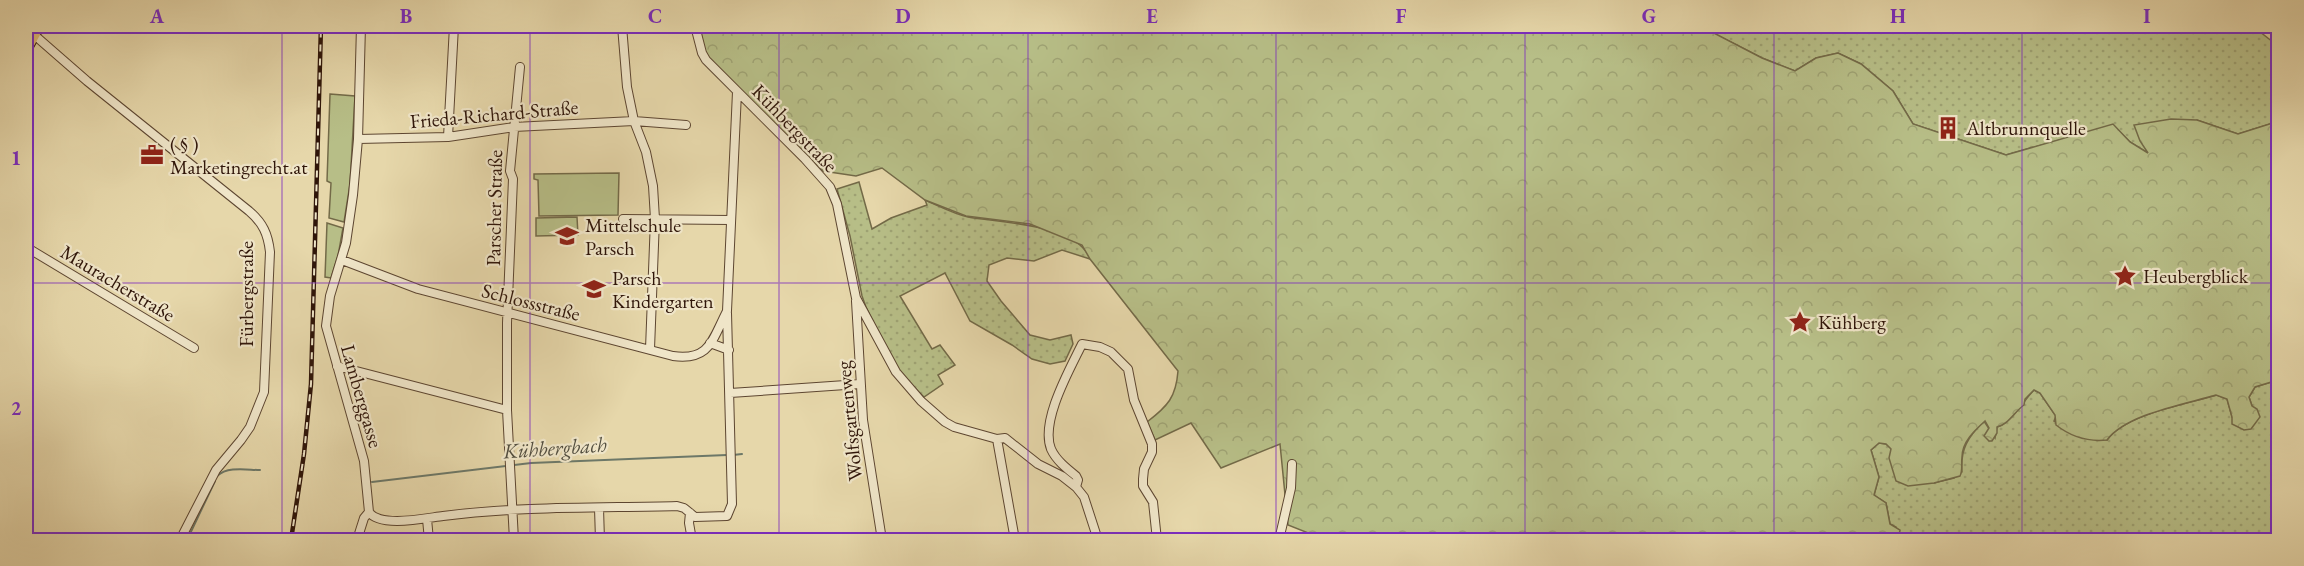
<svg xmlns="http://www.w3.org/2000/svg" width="2304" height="566" font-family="'EB Garamond',serif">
<defs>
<pattern id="grass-dots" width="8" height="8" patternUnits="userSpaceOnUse" patternTransform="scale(1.5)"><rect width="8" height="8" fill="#b7be87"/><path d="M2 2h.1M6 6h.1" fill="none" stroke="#9ea273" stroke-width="1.8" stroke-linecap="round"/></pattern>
<pattern id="forest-crowns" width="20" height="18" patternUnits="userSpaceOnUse" patternTransform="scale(1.5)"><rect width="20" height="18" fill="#b7be87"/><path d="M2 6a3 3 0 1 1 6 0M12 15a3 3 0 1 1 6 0" fill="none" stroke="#9ea273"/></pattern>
</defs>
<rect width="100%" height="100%" fill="#e6d7aa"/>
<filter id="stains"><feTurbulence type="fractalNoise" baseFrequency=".00333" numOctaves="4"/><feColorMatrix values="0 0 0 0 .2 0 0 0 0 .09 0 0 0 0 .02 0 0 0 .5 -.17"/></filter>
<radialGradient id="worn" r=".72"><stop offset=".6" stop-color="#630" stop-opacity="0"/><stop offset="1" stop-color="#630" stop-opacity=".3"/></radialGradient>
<path fill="url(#grass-dots)" stroke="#736a48" stroke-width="1.5" d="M1705 26H2179L2193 33 2194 26H2241L2255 28 2278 46V107L2273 123 2238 134 2197 120 2149 154 2130 142 2113 125 2006 155 1913 124 1893 91 1861 64 1838 53 1816 58 1795 71 1762 58 1703 28Z
M859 182 872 229 891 218 927 205 925 200C939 206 954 214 968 217 1000 223 1077 223 1090 259L1062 250 1034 261 1007 258 989 265 987 281 1001 301 1030 335 1050 340 1071 335 1073 344 1065 361 1050 364 1032 359 1012 345 970 321 945 273 900 296 932 349 940 345 955 365 938 375 943 384 924 397 898 372 866 307 862 296 850 236 837 189Z
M2278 380V540H1898L1900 537 1896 527 1890 524 1886 503 1874 495 1879 477 1871 450 1879 443 1886 444 1934 483 1954 478 1962 472C1960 449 1968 437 1984 421L1995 438 1997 427C2011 424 2024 400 2034 390L2040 393 2056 416 2054 421 2107 440C2126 414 2186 404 2217 395L2227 399 2232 417 2252 406 2249 397 2255 387Z"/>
<path fill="url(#forest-crowns)" stroke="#736a48" stroke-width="1.5" d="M698 26H1705L1704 28 1762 58 1795 71 1816 58 1838 53 1861 64 1893 91 1913 124 2006 155 2113 124 2130 142 2148 153 2140 141 2134 125 2171 119 2197 120 2238 134 2273 123 2278 107V380L2255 387 2249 397 2252 406 2257 409 2260 417 2251 429 2244 430 2232 424V417L2227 399 2216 395C2186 404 2126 414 2107 440 2088 442 2070 436 2056 425L2055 415 2040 393 2034 390 2025 399 2024 405C2014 412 2009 424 1997 427V433L1992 441H1989L1984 436 1989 428 1985 421C1974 431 1962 442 1962 457 1961 464 1963 470 1960 476L1934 483 1908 486 1896 481 1889 458 1891 449 1886 444 1879 443 1871 450 1879 477 1874 495 1886 503 1890 524 1900 530 1898 540H1870L1859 537 1823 540H1317L1316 536 1288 525 1280 444 1221 468 1191 423 1155 440 1147 422C1168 406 1176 397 1178 371L1090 259 1082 245 1030 224 966 216 925 200 882 168 856 176 823 171 708 58 701 42Z"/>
<path fill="#b7be87" stroke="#736a48" stroke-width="1.5" d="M330 94 355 96 350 184 344 222 329 218 331 183 327 181Z
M619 173 618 215 539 216 538 180 534 179V174Z
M577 217 578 235 536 236V218Z
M327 223 343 228 338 256 331 278 325 277Z"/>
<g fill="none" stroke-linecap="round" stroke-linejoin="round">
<path stroke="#6d7868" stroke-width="2" d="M733 455 742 454
M217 476C228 466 247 470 260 470
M372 482 531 463 727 455
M187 540 215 481"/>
<g stroke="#5d4631" stroke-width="10">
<path id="minor" d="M622 26 627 87 634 121 646 152 653 186 655 219 650 349
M695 26 702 53 706 60 805 159 830 187 837 204 856 298 896 372 921 401 945 422 954 427 997 439 1005 438 1038 464 1062 476 1076 487 1084 497 1098 540
M32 33 87 81 249 211C263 223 268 234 270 252L264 392 250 427 241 440 216 470 180 540
M448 137 454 26
M358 139 448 137 514 127 634 121 686 125
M623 219 731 220
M26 247 194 348
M342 260 418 289 673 356C710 361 712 340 727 311L737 92
M856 301 863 420 882 540
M710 343 729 350
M337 366 507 410
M730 393 860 384
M997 439 1015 540
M1076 487 1078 480 1076 476C1066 468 1056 460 1051 449 1040 421 1070 369 1082 344L1100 347 1111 352 1128 369 1134 400 1152 444V452L1144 469 1143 479V486L1153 502 1157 540
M599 508 600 540
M369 512C380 528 426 518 443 516 520 506 599 508 677 506L684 508 695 517 727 516 732 504 727 313
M690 513 689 523 692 540
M427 519 429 540
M357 540 364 518 369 512 364 461 326 326 330 296 346 243 353 195 358 139 361 26
M514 540 507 410V323L513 179 510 171 520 67
M1279 540 1291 488 1292 464"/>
</g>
<g stroke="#2f1509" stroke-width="16">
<path id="primary" d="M26 46 37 26"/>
</g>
<use href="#minor" stroke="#efe5c8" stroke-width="8"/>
<use href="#primary" stroke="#e3bc75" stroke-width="14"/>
<g stroke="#2f1509" stroke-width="4.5">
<path id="rail" d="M291 540 304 454 311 384 321 26"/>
</g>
<use href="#rail" stroke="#efe5c8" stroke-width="2" stroke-dasharray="7" stroke-linecap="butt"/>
</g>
<path fill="none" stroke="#7b2cbf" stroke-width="1.5" stroke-opacity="0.55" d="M282 26V540M530 26V540M779 26V540M1028 26V540M1276 26V540M1525 26V540M1774 26V540M2022 26V540M26 283H2278"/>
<defs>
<g id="building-bare" transform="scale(1.8)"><path d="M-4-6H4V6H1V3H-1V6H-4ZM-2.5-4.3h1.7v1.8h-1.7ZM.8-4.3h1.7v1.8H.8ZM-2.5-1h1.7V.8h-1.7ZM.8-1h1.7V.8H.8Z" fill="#8f2418" stroke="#efe5c8" stroke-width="2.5" paint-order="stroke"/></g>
<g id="office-bare" transform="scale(1.8)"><path d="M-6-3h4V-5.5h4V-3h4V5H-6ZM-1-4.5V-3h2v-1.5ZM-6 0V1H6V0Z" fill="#8f2418" stroke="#efe5c8" stroke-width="2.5" paint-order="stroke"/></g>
<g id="school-bare" transform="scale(1.8)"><path d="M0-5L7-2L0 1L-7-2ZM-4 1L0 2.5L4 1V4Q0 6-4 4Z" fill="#8f2418" stroke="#efe5c8" stroke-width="2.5" paint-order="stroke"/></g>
<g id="sight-bare" transform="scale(1.8)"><path d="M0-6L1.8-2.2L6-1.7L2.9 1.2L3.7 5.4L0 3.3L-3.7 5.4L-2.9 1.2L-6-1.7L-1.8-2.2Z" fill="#8f2418" stroke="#efe5c8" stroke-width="2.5" paint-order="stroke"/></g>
</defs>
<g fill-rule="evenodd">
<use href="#building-bare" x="1948" y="128"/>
<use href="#office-bare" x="152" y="155"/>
<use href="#school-bare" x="567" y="236"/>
<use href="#sight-bare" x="2125" y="276"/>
<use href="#school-bare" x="594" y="289"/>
<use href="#sight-bare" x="1800" y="322"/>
</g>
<g text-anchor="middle" stroke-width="4.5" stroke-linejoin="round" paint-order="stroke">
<g font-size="20" fill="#2f1509" stroke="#efe5c8">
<text transform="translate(494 114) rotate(-5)" y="7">Frieda-Richard-Straße</text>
<text transform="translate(795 128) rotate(46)" y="7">Kühbergstraße</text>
<text transform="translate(494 208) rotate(-89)" y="7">Parscher Straße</text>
<text transform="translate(118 283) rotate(31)" y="7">Mauracherstraße</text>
<text transform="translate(246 294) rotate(-90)" y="7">Fürbergstraße</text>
<text transform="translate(531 302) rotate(14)" y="7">Schlossstraße</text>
<text transform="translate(362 396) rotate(74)" y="7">Lamberggasse</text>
<text transform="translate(849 421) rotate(-96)" y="7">Wolfsgartenweg</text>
</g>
<g font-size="20" fill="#2f1509" stroke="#efe5c8" text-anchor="start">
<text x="1966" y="135">Altbrunnquelle</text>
<text x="170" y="151">( § )<tspan x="170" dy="23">Marketingrecht.at</tspan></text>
<text x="585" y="232">Mittelschule<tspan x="585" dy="23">Parsch</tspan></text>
<text x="2143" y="283">Heubergblick</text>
<text x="612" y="285">Parsch<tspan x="612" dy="23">Kindergarten</tspan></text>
<text x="1818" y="329">Kühberg</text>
</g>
<g font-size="21" font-style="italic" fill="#534f40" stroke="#efe5c8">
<text transform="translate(555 448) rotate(-4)" y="7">Kühbergbach</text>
</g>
</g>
<rect width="2304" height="566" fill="none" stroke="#e6d7aa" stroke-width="66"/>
<rect x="33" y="33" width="2238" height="500" fill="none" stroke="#7b2cbf" stroke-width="2"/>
<g font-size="20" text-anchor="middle" font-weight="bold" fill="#7b2cbf">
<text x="157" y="23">A</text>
<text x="406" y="23">B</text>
<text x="655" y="23">C</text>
<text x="903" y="23">D</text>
<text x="1152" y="23">E</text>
<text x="1401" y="23">F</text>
<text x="1649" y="23">G</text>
<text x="1898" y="23">H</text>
<text x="2147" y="23">I</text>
<text x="16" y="165">1</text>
<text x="16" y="415">2</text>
</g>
<rect width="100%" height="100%" filter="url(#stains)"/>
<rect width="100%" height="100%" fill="url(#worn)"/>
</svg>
